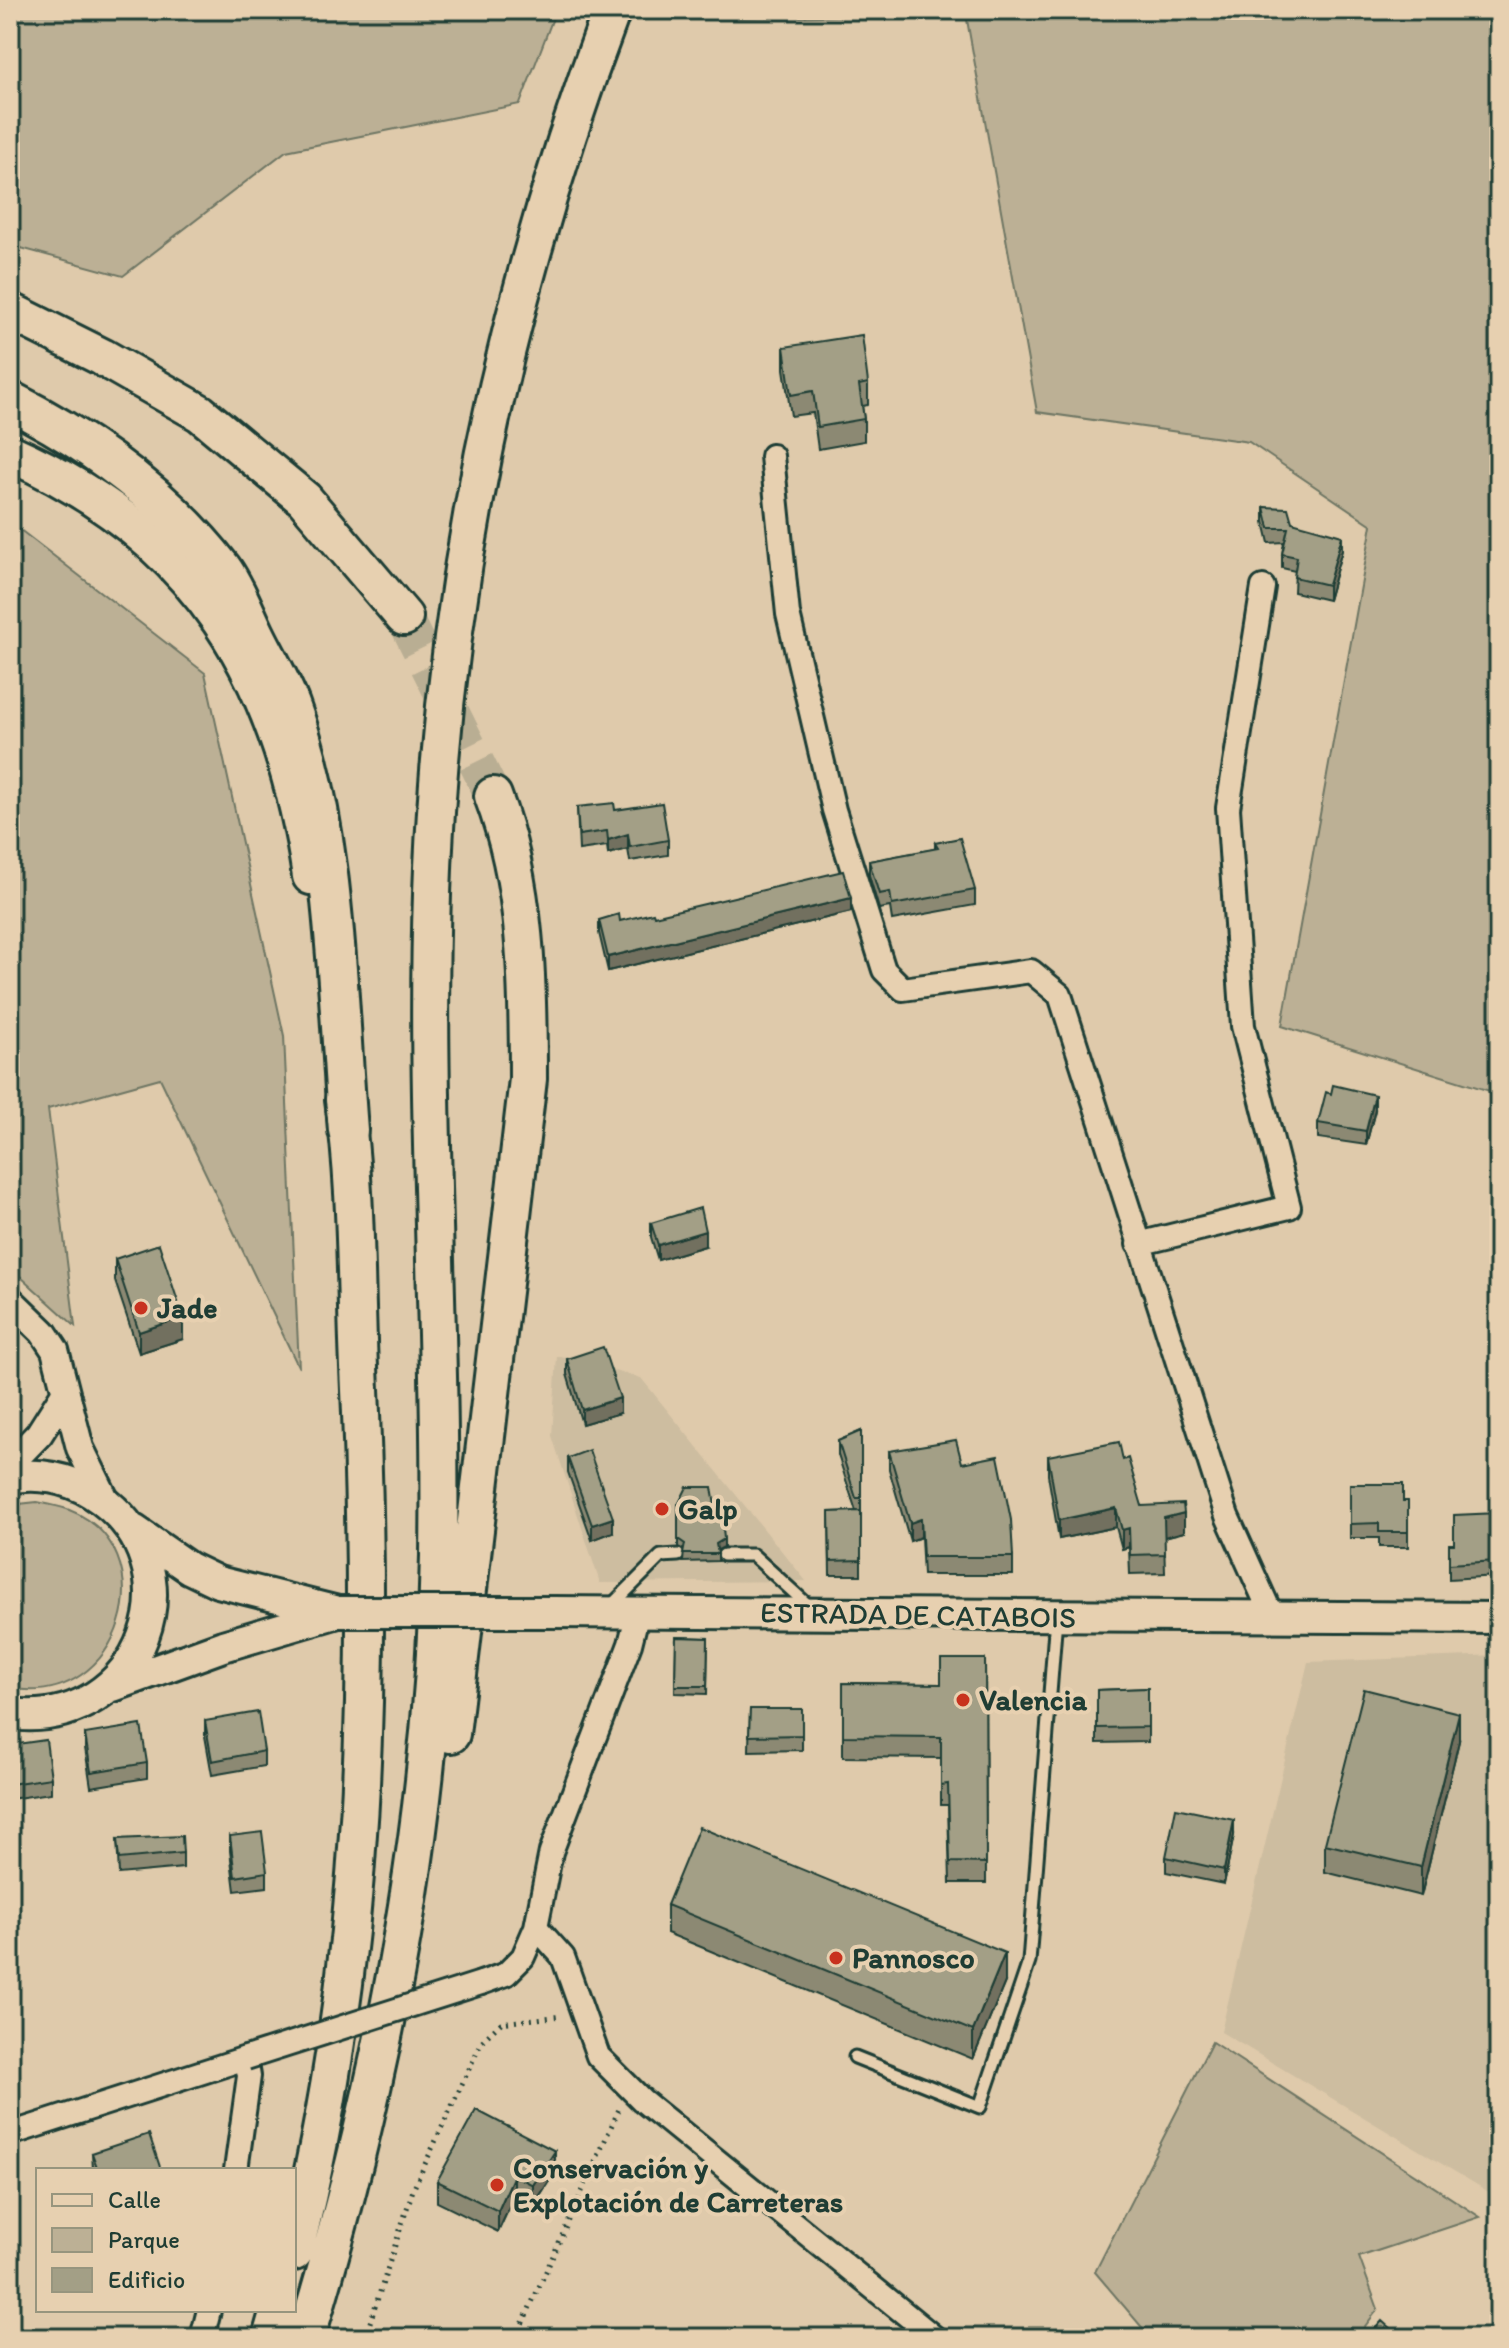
<svg xmlns="http://www.w3.org/2000/svg" width="1509" height="2348" font-family="Itim,sans-serif">
<rect width="100%" height="100%" fill="#dfcaab"/>
<filter id="ink" filterUnits="userSpaceOnUse"><feTurbulence type="fractalNoise" baseFrequency=".0125" numOctaves="2"/><feDisplacementMap in="SourceGraphic" scale="16" xChannelSelector="R" yChannelSelector="G"/><feConvolveMatrix kernelMatrix="1 2 1 2 8 2 1 2 1" color-interpolation-filters="sRGB"/></filter>
<g filter="url(#ink)">
<path fill="#cdbda0" d="M557 1356 641 1378 806 1581 600 1583 552 1436Z
M1499 1655V2198L1221 2032 1308 1662Z"/>
<path fill="#bcb095" stroke="#6e7664" stroke-width="2" d="M10 10H556L520 104 286 151 123 276 10 245Z
M737 10H1499V1094L1282 1026 1372 525 1249 442 1037 412 966 14 733 18Z
M10 522 205 673 284 1036 299 1368 160 1078 48 1109 75 1326 10 1267Z
M37 1502C47 1504 58 1506 67 1509 170 1548 122 1711 10 1688V1505Z
M1212 2042 1480 2217 1359 2257 1378 2309 1356 2338H1151L1095 2272Z"/>
<g fill="none" stroke-linecap="round" stroke-linejoin="round">
<path stroke="#b9ae93" stroke-width="36" stroke-dasharray="36 18" stroke-linecap="butt" d="M404 617 493 796"/>
<g stroke="#1f3d34" stroke-width="17">
<path id="service" d="M724 1555H753L810 1607
M611 1606 661 1556 678 1555
M855 2057 980 2107 1029 1962 1056 1617"/>
</g>
<g stroke="#1f3d34" stroke-width="28">
<path id="minor" d="M772 456 788 614 834 810 884 970 903 989 1031 971 1060 995 1227 1516 1273 1618
M1138 1244 1289 1207 1243 1026 1228 808 1263 587
M536 1927 563 1957 598 2056 642 2100 935 2338
M481 1983 506 1974 523 1957 536 1927 551 1852 630 1644 638 1612
M10 2134 246 2058 249 2076 236 2170
M202 2338 209 2310"/>
</g>
<g stroke="#1f3d34" stroke-width="32">
<path id="tertiary" d="M10 1300 43 1332 55 1350 80 1448 107 1503
M10 1464 39 1434 65 1393"/>
</g>
<g stroke="#1f3d34" stroke-width="36">
<path id="secondary" d="M10 1478C37 1472 68 1478 92 1493 205 1564 143 1731 10 1714
M134 1530 189 1568 218 1582 338 1612
M552 1612 1499 1618
M113 1686 223 1646 338 1612"/>
</g>
<g stroke="#1f3d34" stroke-width="42">
<path id="trunk" d="M10 311 102 357 200 413 304 499 404 617
M10 453C199 537 281 675 311 876
M451 1734 528 1079C528 984 527 885 493 796
M294 2252C368 1964 373 1662 359 1367 355 1278 357 1188 344 1100
M271 2338 279 2310
M306 2338C383 2084 434 1822 439 1556 443 1298 418 1041 438 784 458 518 518 259 612 10"/>
</g>
<g stroke="#1f3d34" stroke-width="44">
<path id="motorway" d="M10 401C91 442 166 497 222 569 236 588 245 614 255 634 266 657 281 681 290 705 337 831 337 996 348 1130"/>
</g>
<path stroke="#1f3d34" stroke-width="5" stroke-dasharray="2 6" stroke-linecap="butt" d="M365 2338 413 2190 482 2041 501 2023 562 2016
M516 2338 620 2107"/>
<use href="#service" stroke="#e7d0b0" stroke-width="11"/>
<use href="#minor" stroke="#e7d0b0" stroke-width="22"/>
<use href="#tertiary" stroke="#e7d0b0" stroke-width="26"/>
<use href="#secondary" stroke="#e7d0b0" stroke-width="30"/>
<use href="#trunk" stroke="#e7d0b0" stroke-width="36"/>
<use href="#motorway" stroke="#e7d0b0" stroke-width="38"/>
<g stroke="#1f3d34" stroke-width="28" stroke-linecap="butt">
<path id="minor-bridge" d="M246 2058 481 1983"/>
</g>
<g stroke="#1f3d34" stroke-width="36" stroke-linecap="butt">
<path id="secondary-bridge" d="M338 1612H552"/>
</g>
<use href="#minor-bridge" stroke="#e7d0b0" stroke-width="22"/>
<use href="#secondary-bridge" stroke="#e7d0b0" stroke-width="30"/>
</g>
<path fill="#8c8973" stroke="#1f3d34" stroke-width="2" d="M784 347 868 383V405L862 406 864 419V441L818 449 813 413 791 416 784 369Z
M1264 507 1342 550 1328 600 1294 592 1295 571 1282 568V554L1284 542 1269 543 1264 522Z
M577 807 615 810 668 840V855L630 861 628 849 608 854 607 846 579 850Z
M935 843 975 890V905L892 920 890 907 879 909 869 875V861L935 849Z
M851 912 608 971 599 933V920L620 921 654 916Z
M1375 1110 1366 1145 1318 1138V1123Z
M651 1223 705 1246 658 1260 651 1237Z
M115 1259 183 1339 139 1353 115 1281Z
M567 1359 620 1413 582 1424 567 1374Z
M861 1431V1575H830L829 1512 856 1511 838 1455V1441Z
M889 1451 962 1463 1013 1557V1575H923L921 1537 910 1541 889 1469Z
M1048 1456 1123 1460 1142 1506 1184 1532 1164 1537 1165 1573 1130 1574 1129 1547 1122 1549 1116 1527 1059 1539 1048 1475Z
M568 1458 613 1532 592 1540 568 1472Z
M1350 1484 1403 1501H1408V1547H1379V1538H1350Z
M1499 1497V1572H1497V1576L1449 1579V1544H1454L1498 1513Z
M678 1505 724 1547 718 1551V1561L683 1562 684 1550 678 1547Z
M676 1637 708 1638 707 1694 675 1693Z
M985 1659 986 1883H950L948 1805H941V1758L843 1757V1683L941 1684Z
M1148 1688V1742L1097 1743V1690Z
M750 1709H802V1750L749 1751Z
M205 1721 264 1751V1766L212 1775 205 1736Z
M85 1734 147 1763V1778L91 1787 85 1748Z
M1459 1741 1421 1896 1325 1872V1844Z
M10 1745 51 1778V1793L10 1799Z
M1234 1835 1224 1884 1166 1872V1857Z
M230 1836 267 1872V1887L235 1891 230 1851Z
M117 1839 183 1853V1868L119 1874Z
M667 1905 1005 1982 973 2059 667 1933Z
M92 2153 161 2170H93Z
M555 2172 533 2206 514 2197 498 2232 437 2202V2181Z"/>
<path fill="#726f5e" stroke="#1f3d34" stroke-width="2" d="M1342 536V550L1328 600V585Z
M628 834V849L608 854V840Z
M851 898V912L608 971V957Z
M1375 1095V1110L1366 1145V1131Z
M705 1231V1246L658 1260V1245Z
M183 1317V1339L139 1353V1332Z
M620 1398V1413L582 1424V1410Z
M1116 1508V1527L1059 1539V1520Z
M1184 1513V1532L1164 1537V1518Z
M613 1518V1532L592 1540V1525Z
M921 1519V1537L910 1541V1523Z
M1129 1528V1547L1122 1549V1530Z
M724 1539V1547L716 1551V1544Z
M1459 1713V1741L1421 1896V1867Z
M1234 1820V1835L1224 1884V1870Z
M1005 1953V1982L973 2059V2031Z
M555 2151V2172L533 2206V2185Z
M514 2175V2197L498 2232V2211Z"/>
<path fill="#a39f86" stroke="#1f3d34" stroke-width="2" d="M862 335 868 383 859 385 864 419 818 427 813 391 791 395 784 347Z
M1264 507 1288 508 1292 522 1342 536 1328 585 1294 577 1297 557 1282 554 1288 528H1269Z
M614 803 615 810 662 803 668 840 630 847 628 834 608 840 607 831 579 835 577 807Z
M960 838 975 890 892 905 890 892 879 894 869 861 938 848 935 843Z
M843 871 851 898 608 957 599 920 619 914 620 921 653 913 654 916Z
M1333 1085 1375 1095 1366 1131 1318 1123 1326 1092 1331 1094Z
M700 1208 705 1231 658 1245 651 1223Z
M159 1244 183 1317 139 1332 115 1259Z
M603 1347 620 1398 582 1410 567 1359Z
M861 1431V1498H856L838 1441Z
M956 1440 962 1463 998 1456 1011 1520 1013 1557H923L921 1519 910 1523 889 1451Z
M1119 1442 1123 1460 1128 1458 1142 1506 1183 1504 1184 1513 1164 1518 1165 1554 1130 1555 1129 1528 1122 1530 1116 1508 1059 1520 1048 1456Z
M589 1450 613 1518 592 1525 568 1458Z
M1350 1484H1403V1501H1408V1532H1379V1523L1350 1524Z
M687 1487H712L715 1506 721 1507 724 1539 716 1544 718 1554H683L685 1544 678 1539V1505Z
M1498 1497 1499 1558H1497V1561L1449 1564V1544H1454V1515L1498 1513Z
M861 1511V1560L830 1561 829 1512Z
M676 1637 708 1638 707 1686H675Z
M941 1659H985L986 1863 950 1862 948 1784 941 1785V1737L843 1736V1683L941 1684Z
M1148 1688V1727L1097 1728V1690Z
M1364 1689 1459 1713 1421 1867 1325 1844Z
M750 1709H802V1735L749 1736Z
M258 1712 264 1751 212 1761 205 1721Z
M141 1725 147 1763 91 1772 85 1734Z
M46 1740 51 1778 10 1784V1745Z
M1176 1808 1234 1820 1224 1870 1166 1857Z
M699 1827 1005 1953 973 2031 667 1905Z
M262 1832 267 1872 235 1877 230 1836Z
M182 1836 183 1853 119 1859 117 1839Z
M476 2110 555 2151 533 2185 514 2175 498 2211 437 2181Z
M149 2134 161 2170H98L92 2153Z
M1382 2321 1401 2338H1367Z"/>
</g>
<g fill="#c8321e" stroke="#e7d0b0" stroke-width="3">
<circle cx="141" cy="1308" r="8"/>
<circle cx="662" cy="1509" r="8"/>
<circle cx="963" cy="1700" r="8"/>
<circle cx="836" cy="1958" r="8"/>
<circle cx="497" cy="2185" r="8"/>
</g>
<g text-anchor="middle" stroke-width="8" stroke-linejoin="round" paint-order="stroke">
<g font-size="30" font-weight="bold" fill="#1f3d34" stroke="#e7d0b0" text-anchor="start">
<text x="157" y="1318">Jade</text>
<text x="678" y="1519">Galp</text>
<text x="979" y="1710">Valencia</text>
<text x="852" y="1968">Pannosco</text>
<text x="513" y="2178">Conservación y<tspan x="513" dy="34">Explotación de Carreteras</tspan></text>
</g>
<g font-size="30" fill="#1f3d34" stroke="#e7d0b0">
<text transform="translate(918 1615) rotate(1)" y="10">ESTRADA DE CATABOIS</text>
</g>
</g>
<rect width="1509" height="2348" fill="none" stroke="#e7d0b0" stroke-width="40"/>
<rect x="20" y="20" width="1469" height="2308" fill="none" stroke="#1f3d34" stroke-width="3" filter="url(#ink)"/>
<rect x="36" y="2168" width="260" height="144" fill="#e7d0b0" stroke="#97957e" stroke-width="2"/>
<rect x="52" y="2194" width="40" height="12" fill="#e7d0b0" stroke="#97957e" stroke-width="2"/>
<text x="108" y="2208" font-size="24" fill="#1f3d34">Calle</text>
<rect x="52" y="2228" width="40" height="24" fill="#bcb095" stroke="#97957e" stroke-width="2"/>
<text x="108" y="2248" font-size="24" fill="#1f3d34">Parque</text>
<rect x="52" y="2268" width="40" height="24" fill="#a39f86" stroke="#97957e" stroke-width="2"/>
<text x="108" y="2288" font-size="24" fill="#1f3d34">Edificio</text>
</svg>
